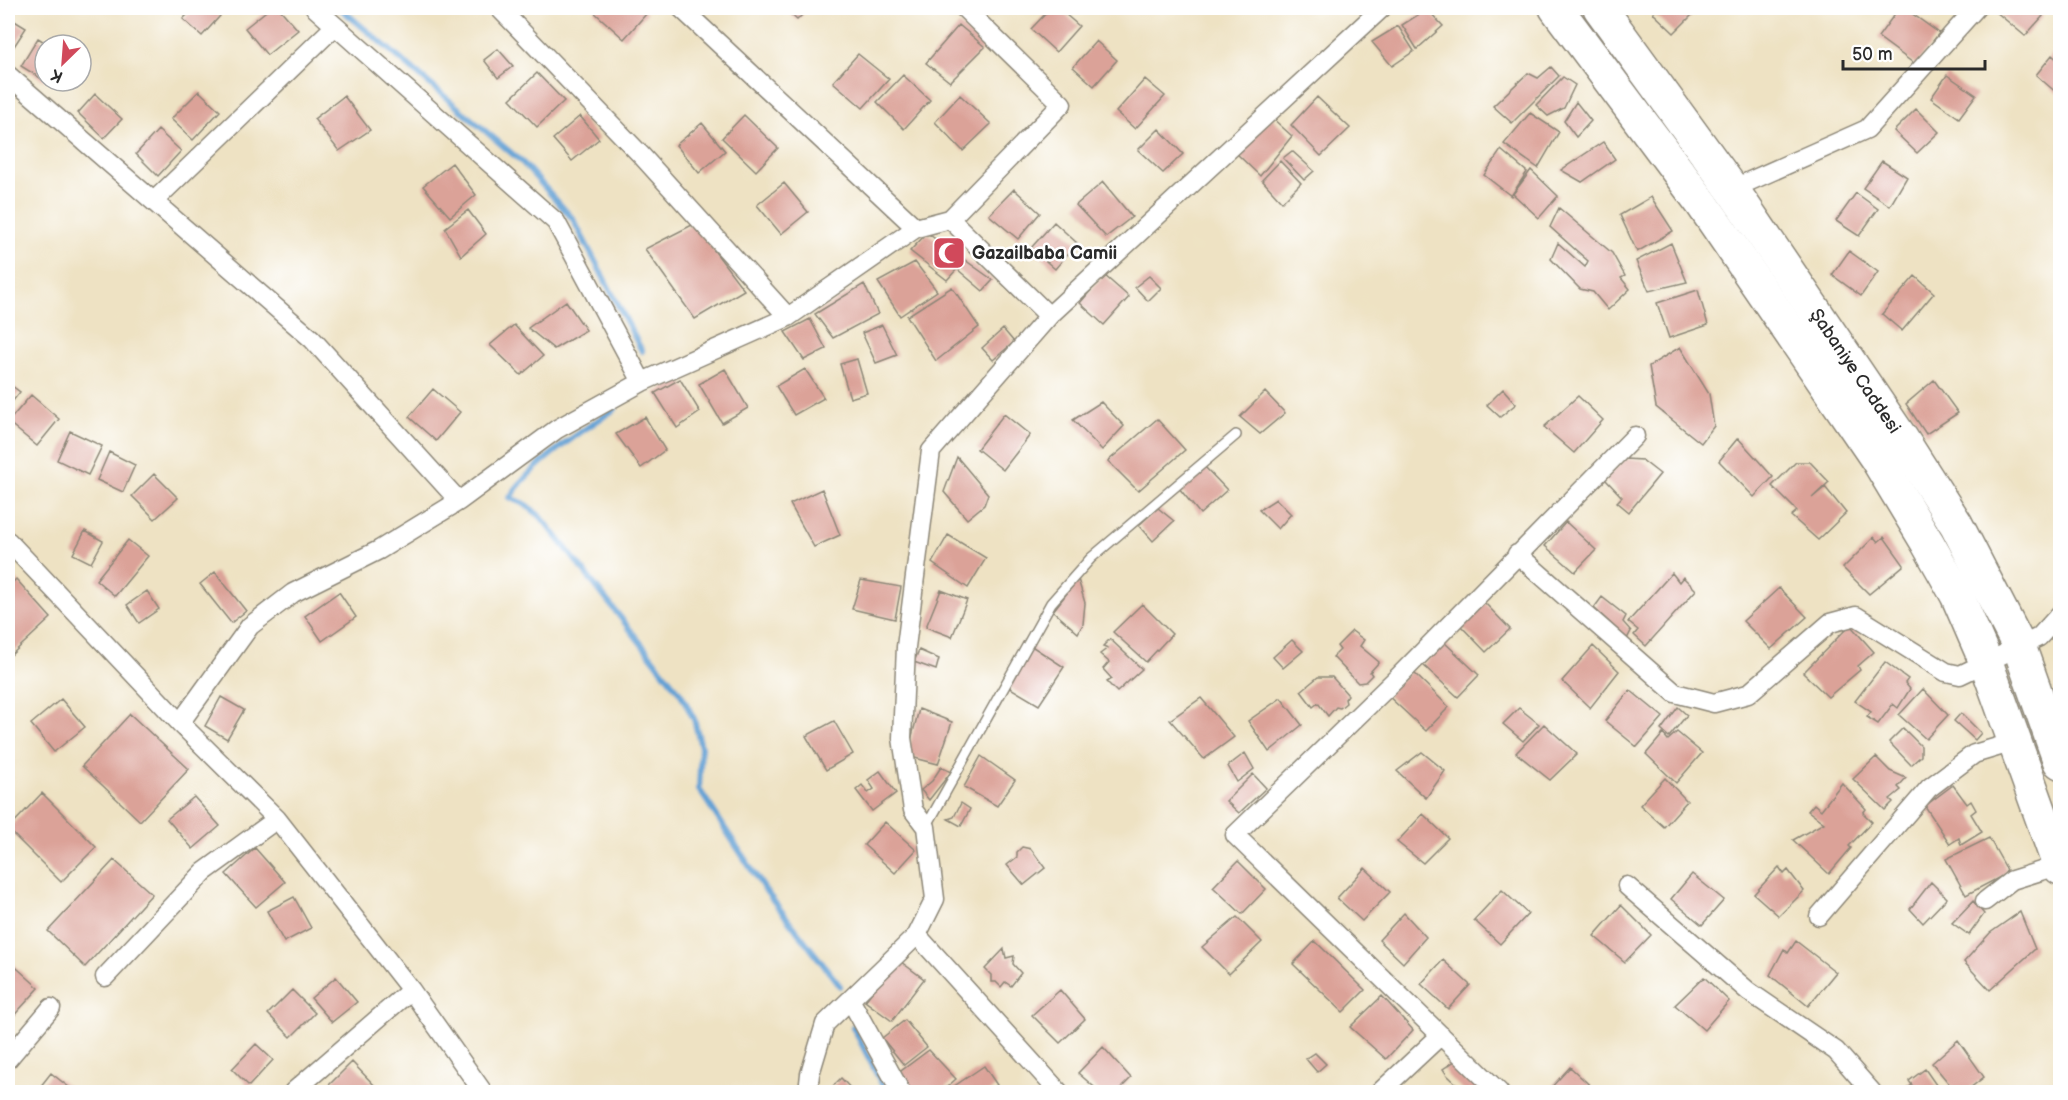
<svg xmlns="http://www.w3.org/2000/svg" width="2068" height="1100" font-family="'Balsamiq Sans',sans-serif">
<rect width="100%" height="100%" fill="#fff"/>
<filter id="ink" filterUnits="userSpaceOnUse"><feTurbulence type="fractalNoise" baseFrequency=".0167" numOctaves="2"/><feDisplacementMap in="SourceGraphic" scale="12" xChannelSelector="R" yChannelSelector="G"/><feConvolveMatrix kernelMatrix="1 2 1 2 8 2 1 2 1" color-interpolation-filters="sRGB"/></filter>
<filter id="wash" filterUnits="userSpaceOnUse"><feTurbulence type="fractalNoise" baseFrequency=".008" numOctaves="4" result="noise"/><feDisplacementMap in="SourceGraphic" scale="24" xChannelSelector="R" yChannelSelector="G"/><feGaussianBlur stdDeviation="1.35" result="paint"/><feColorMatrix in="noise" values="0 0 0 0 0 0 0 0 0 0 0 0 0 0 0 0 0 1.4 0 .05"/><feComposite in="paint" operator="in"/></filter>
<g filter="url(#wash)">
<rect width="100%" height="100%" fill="#eee2c3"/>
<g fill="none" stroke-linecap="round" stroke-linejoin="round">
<path stroke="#62a0d4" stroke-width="6" d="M340 8 522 162 573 219 642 351
M615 409C584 429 527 467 510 498L525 504 541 517 681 694 694 719 701 747 699 789 765 890 840 986
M853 1027 886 1092"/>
</g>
<g id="blocks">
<path fill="#dba298" d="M194 8H211L220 16 202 36 183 19Z
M270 8H279L298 30 267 55 245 28Z
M597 8H641L647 13 624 39 594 12Z
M784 8H809L797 20Z
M1051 8H1058L1079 26 1056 52 1031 29Z
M1658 8H1699L1674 33 1653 13Z
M1899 8H1904L1939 33 1916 65 1878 37Z
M1998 8H2033L2043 16 2025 36 1995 11Z
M1427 9 1443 26 1417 49 1402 25Z
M8 17 26 28 9 54 8 52Z
M959 25 985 47 950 82 926 63Z
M1398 26 1414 51 1392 66 1372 42Z
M38 38 49 45H45V81L21 66Z
M1096 41 1117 60 1094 86 1073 67Z
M498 49 513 66 498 78 484 60Z
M858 54 889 79 863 108 833 82Z
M2052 55 2060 62 2058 94 2036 75Z
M1551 67 1559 76 1512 123 1493 106 1528 73 1538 78Z
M537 73 564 101 537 127 510 99Z
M903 75 930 100 904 129 877 102Z
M1947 75 1976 95 1959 118 1931 98Z
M1563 77 1575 85 1564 108 1548 116 1536 105Z
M1145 79 1165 96 1135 129 1116 112Z
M199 91 220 111 193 140 171 119Z
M95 94 122 119 104 138 78 113Z
M960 95 991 124 963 151 935 122Z
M344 96 370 130 339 151 314 119Z
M1317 97 1350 128 1321 156 1291 125Z
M1576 102 1591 121 1576 137 1564 121Z
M1916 109 1939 132 1917 153 1894 131Z
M1530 113 1559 132 1538 168 1504 144Z
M744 115 778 148 756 171 722 138Z
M580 116 599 139 572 161 553 139Z
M1271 117 1292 136 1260 176 1234 151Z
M702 123 725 151 699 173 676 145Z
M1159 129 1183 154 1163 173 1138 150Z
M158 130 181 151 158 176 136 154Z
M1603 142 1615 159 1582 182 1561 170Z
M1501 150 1527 172 1511 196 1484 175Z
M1292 151 1314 171 1304 180 1283 158Z
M1280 161 1301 183 1282 202 1262 180Z
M1882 161 1907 177 1890 206 1863 188Z
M452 163 476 195 450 217 423 186Z
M1531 170 1558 196 1539 218 1513 194Z
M1103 182 1132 217 1106 237 1076 205Z
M784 183 808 212 781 234 757 205Z
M1014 189 1040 213 1018 239 989 215Z
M1856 193 1878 209 1859 236 1836 221Z
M1651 197 1673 231 1637 252 1620 215Z
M1559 208 1612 253 1625 276 1621 278 1630 289 1608 310 1593 292 1580 289 1551 259 1558 243 1585 267 1588 261 1550 227Z
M468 210 486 234 461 256 445 228Z
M1054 222 1077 243 1055 269 1031 248Z
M694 224 744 290 695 319 645 249Z
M927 233 993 280 983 291 957 269 947 280 910 251Z
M1671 243 1687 282 1649 291 1636 261Z
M1849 251 1878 272 1861 296 1832 275Z
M915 262 937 291 900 316 878 282Z
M1104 275 1129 297 1104 325 1080 303Z
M1149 276 1161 288 1148 301 1135 287Z
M1915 276 1934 293 1902 331 1882 314Z
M864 284 878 314 833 338 815 314Z
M952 287 979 327 936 361 907 316Z
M1698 290 1708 325 1669 338 1657 303Z
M566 301 586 330 554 349 528 328Z
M810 319 826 349 804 360 785 332Z
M514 325 543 356 521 375 490 345Z
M882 325 897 355 876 363 862 333Z
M1003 329 1014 342 993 360 982 348Z
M1680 347 1709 394 1714 426 1701 443 1656 407 1649 366Z
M857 359 867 393 850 398 840 364Z
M725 369 748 408 722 423 699 384Z
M805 369 824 398 794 415 776 386Z
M680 379 700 412 677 428 655 393Z
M1934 380 1958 413 1926 434 1906 404Z
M8 383 20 392 8 407Z
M433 389 460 412 436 441 409 417Z
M1503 389 1516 404 1500 417 1487 405Z
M1265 392 1285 413 1260 434 1240 417Z
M31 395 59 419 37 446 8 422Z
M1578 396 1603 420 1574 453 1544 427Z
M1101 402 1124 426 1102 450 1073 420Z
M1004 414 1030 435 1003 470 977 449Z
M645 417 665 450 641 468 616 434Z
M1157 419 1185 450 1138 491 1108 461Z
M70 431 102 446 88 475 57 460Z
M1738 438 1773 477 1754 497 1719 461Z
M109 452 135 465 123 492 97 480Z
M957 457 988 494 984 505 967 519 944 492Z
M1625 459 1642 460 1660 474 1629 512 1617 502 1622 497 1605 479Z
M1796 462H1810L1829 482 1812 498 1825 487 1846 513 1818 540 1791 516 1797 511 1772 486Z
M1204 466 1227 490 1200 514 1179 488Z
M154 474 178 498 155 519 132 496Z
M822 489 840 535 814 547 790 504Z
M1276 499 1291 514 1278 529 1259 510Z
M1158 508 1174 521 1153 541 1139 525Z
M1566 522 1596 550 1575 572 1545 546Z
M85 531 103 541 91 563 73 554Z
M948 535 986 558 968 588 932 563Z
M1874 537 1878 542 1884 537 1904 565 1869 594 1843 568Z
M128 540 148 556 115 596 96 580Z
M215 572 246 611 231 623 200 584Z
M1672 573 1679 582 1683 577 1696 590 1646 646 1634 635 1638 630 1628 622Z
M16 579 51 618 11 655 8 652V587Z
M1078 579 1085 603 1083 624 1078 633 1053 611Z
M861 580 901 587 895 619 852 609Z
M1779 588 1807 617 1771 649 1743 621Z
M941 590 967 600 952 637 926 627Z
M147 591 159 609 139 623 127 605Z
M339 592 356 617 322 641 305 616Z
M1602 597 1626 616 1623 622 1631 631 1627 639 1594 608Z
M1483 601 1510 629 1486 652 1459 624Z
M1142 604 1172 634 1146 662 1113 632Z
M1850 625 1874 652 1858 666 1860 670 1828 697 1803 673Z
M1352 631 1364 640 1360 646 1379 662 1370 672 1372 675 1365 682 1358 683 1333 657 1340 650 1337 646Z
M1110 639 1142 669 1117 692 1107 682 1112 679 1103 669 1109 662 1100 654 1108 648 1103 646Z
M1292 640 1303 651 1283 668 1273 657Z
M1444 642 1479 675 1458 697 1423 665Z
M1030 645 1064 667 1039 705 1007 686Z
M1593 646 1619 671 1590 708 1562 681Z
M919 650 939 659 936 670 914 662Z
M1885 662 1908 679 1905 683 1910 689 1898 708 1893 704 1878 724 1867 717 1871 712 1855 701Z
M1411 670 1449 707 1426 731 1386 694Z
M1318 677H1332L1348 695 1345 699 1346 703 1340 708 1336 707 1328 716 1318 703 1313 707 1301 691Z
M1923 689 1948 715 1926 739 1899 715Z
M1630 690 1663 717 1637 747 1605 721Z
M221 697 244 710 227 739 205 726Z
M1201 698 1234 737 1204 759 1170 720Z
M1281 698 1302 725 1269 752 1248 721Z
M61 699 85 727 54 752 31 724Z
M1678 707 1687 715 1669 737 1661 730Z
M1519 708 1539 724 1523 741 1503 724Z
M919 709 952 722 938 764 907 756Z
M1961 713 1981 733 1975 740 1954 721Z
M130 714 189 769 140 821 82 766Z
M834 721 853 754 826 770 806 736Z
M1544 724 1577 754 1550 780 1516 753Z
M1903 728 1921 746V756L1911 765 1889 742Z
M1677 732 1702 753 1676 783 1646 754 1663 734 1668 740Z
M1422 752 1445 771 1426 798 1397 771Z
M1245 753 1254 769 1237 782 1228 766Z
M981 756 1015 780 997 806 964 787Z
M1876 757 1890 771 1906 778 1898 787 1901 790 1890 799 1893 802 1885 810 1853 779Z
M941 767 951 772 929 800 921 790 932 781Z
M880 771 896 793 872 811 856 790 862 785 868 793 874 789 868 780Z
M1253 774 1266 788 1239 813 1226 801Z
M1665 778 1687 801 1664 827 1640 805Z
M1842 783 1866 809 1863 813 1872 822 1849 846 1851 848 1829 874 1793 840 1824 823 1808 811 1814 804 1821 810Z
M1953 785 1967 804 1971 801 1976 810 1971 814 1982 832 1961 845 1959 838 1950 844 1925 806Z
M42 793 96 847 61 882 8 829Z
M194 797 220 826 193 849 167 819Z
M961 803 970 809 961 826 948 819 954 817Z
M1423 814 1448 838 1423 863 1397 842Z
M885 822 916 850 895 873 864 845Z
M1989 838 2007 870 2004 875 1966 895 1946 859Z
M1022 847 1031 849 1045 868 1024 885 1007 865 1017 857V852Z
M255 848 285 882 256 907 226 874Z
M114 860 152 894 85 967 48 931Z
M1238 861 1266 889 1242 914 1213 887Z
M1779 867 1784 874 1788 870 1804 891 1779 916 1754 894Z
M1365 868 1390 892 1362 921 1337 898Z
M1692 874 1724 900 1702 925 1671 899Z
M1931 882 1947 898 1923 923 1910 909Z
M1502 890 1528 914 1500 944 1474 920Z
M294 897 311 928 284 942 267 911Z
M1973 901 1984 914 1969 935 1952 923Z
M1621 905 1651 935 1625 962 1594 936Z
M2020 912 2035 949 1990 990 1964 962 1990 933Z
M1404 913 1426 937 1403 963 1379 940Z
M1237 917 1262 942 1229 974 1202 947Z
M1315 941 1365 990 1343 1012 1293 964Z
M1796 941 1836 972 1808 1006 1770 975 1784 949 1788 953Z
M1004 949 1006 958 1014 956 1013 964 1021 973 1011 986 1005 982 1001 987 996 982H991V975L985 969Z
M897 959 924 979 892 1021 865 1001Z
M8 960 39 988 8 1022Z
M1443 960 1470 985 1448 1009 1421 984Z
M336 977 357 1002 332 1022 311 998Z
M1704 977 1729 1001 1704 1030 1675 1005Z
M292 990 315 1013 291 1037 268 1014Z
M1060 990 1085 1019 1060 1043 1032 1015Z
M1382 996 1413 1030 1386 1059 1350 1027Z
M905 1020 927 1047 904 1065 882 1038Z
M1958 1040 1984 1077 1965 1092H1956L1932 1063Z
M256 1044 273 1060 249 1086 232 1069Z
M1103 1047 1131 1078 1117 1092H1100L1078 1073Z
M929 1050 956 1079 941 1092H912L897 1074Z
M1315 1053 1326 1064 1317 1072 1306 1059Z
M1455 1061 1487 1089 1484 1092H1465L1447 1075 1443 1069Z
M352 1062 375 1086 368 1092H324L323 1091Z
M984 1066 997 1085 990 1092H954L950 1089Z
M1570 1067 1597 1092H1547Z
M1925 1069 1941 1092H1902L1912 1085 1909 1081Z
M51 1073 75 1092H36Z
M841 1078 854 1092H827Z"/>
</g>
</g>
<g filter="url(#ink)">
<use href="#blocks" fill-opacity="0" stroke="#8c8677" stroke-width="1.5"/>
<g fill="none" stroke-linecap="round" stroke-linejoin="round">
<g stroke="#8c8677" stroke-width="12">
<path id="lane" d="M926 827 1051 603 1091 558 1236 435"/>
</g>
<g stroke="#8c8677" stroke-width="21">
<path id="street" d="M315 8 556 222 642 382
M499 8 641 155 788 317
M681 8 916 228 950 219 1049 316
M8 75 312 339 459 501
M1732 189 1867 129 1976 8
M155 200 334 27
M950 219 1062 104 964 8
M8 541 180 723 277 819 411 990 483 1092
M1517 554 1675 693 1714 703 1748 694 1830 623 1856 616 1946 672 1960 675 2039 637 2060 614
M180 723 250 626 293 593 379 550 459 501 557 429 642 382 788 317 916 228
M1627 886 1748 991 1836 1051 1872 1092
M1985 901 2012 880 2060 865
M1819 916 1929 788 1974 754 2014 742
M917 935 1059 1092
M105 977 204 872 277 819
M851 1001 901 1092
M8 1059 51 1008
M293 1092 411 990
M808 1092 810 1074 825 1024 917 935 935 899 926 827 913 810 902 738 906 647 931 451 1049 316 1382 8
M1380 1092 1441 1035
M1499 1092 1235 835 1398 677 1635 436"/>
</g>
<g stroke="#8c8677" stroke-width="36">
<g id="highway">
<path d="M1556 8 1703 205 1877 459 1927 542 1957 595 1986 662 2060 868"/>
<path id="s1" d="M1600 8 1732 189 1901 438 1956 524 2019 646 2060 762"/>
</g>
</g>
<use href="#lane" stroke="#fff" stroke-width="9"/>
<use href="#street" stroke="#fff" stroke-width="18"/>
<use href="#highway" stroke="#fff" stroke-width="33"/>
</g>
</g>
<defs>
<g id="mosque-square" transform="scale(1.725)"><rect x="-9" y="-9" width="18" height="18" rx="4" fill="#d1495b" stroke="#fff"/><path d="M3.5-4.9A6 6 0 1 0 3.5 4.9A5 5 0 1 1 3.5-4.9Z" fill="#fff"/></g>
</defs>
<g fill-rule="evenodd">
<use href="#mosque-square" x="949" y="253"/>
</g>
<g text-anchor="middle" stroke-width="5" stroke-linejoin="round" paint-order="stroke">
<g font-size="18" font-weight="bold" fill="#2b2b2b" stroke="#fff" text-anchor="start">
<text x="972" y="259">Gazailbaba Camii</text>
</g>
<g font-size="18" fill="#2b2b2b" stroke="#fff">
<text dy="6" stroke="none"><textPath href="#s1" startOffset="444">Şabaniye Caddesi</textPath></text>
</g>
</g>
<rect width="2068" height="1100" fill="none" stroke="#fff" stroke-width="30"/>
<g transform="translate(63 63) rotate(205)"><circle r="28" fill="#ffffff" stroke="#aaaaaa" stroke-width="1.5"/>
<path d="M0-4.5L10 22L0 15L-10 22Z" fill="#d1495b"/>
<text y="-9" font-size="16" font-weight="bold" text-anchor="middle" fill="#2b2b2b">K</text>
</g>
<path d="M1843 60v9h142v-9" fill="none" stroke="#2b2b2b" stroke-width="3"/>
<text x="1852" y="60" font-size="18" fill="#2b2b2b" stroke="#ffffff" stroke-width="4.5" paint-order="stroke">50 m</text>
</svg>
